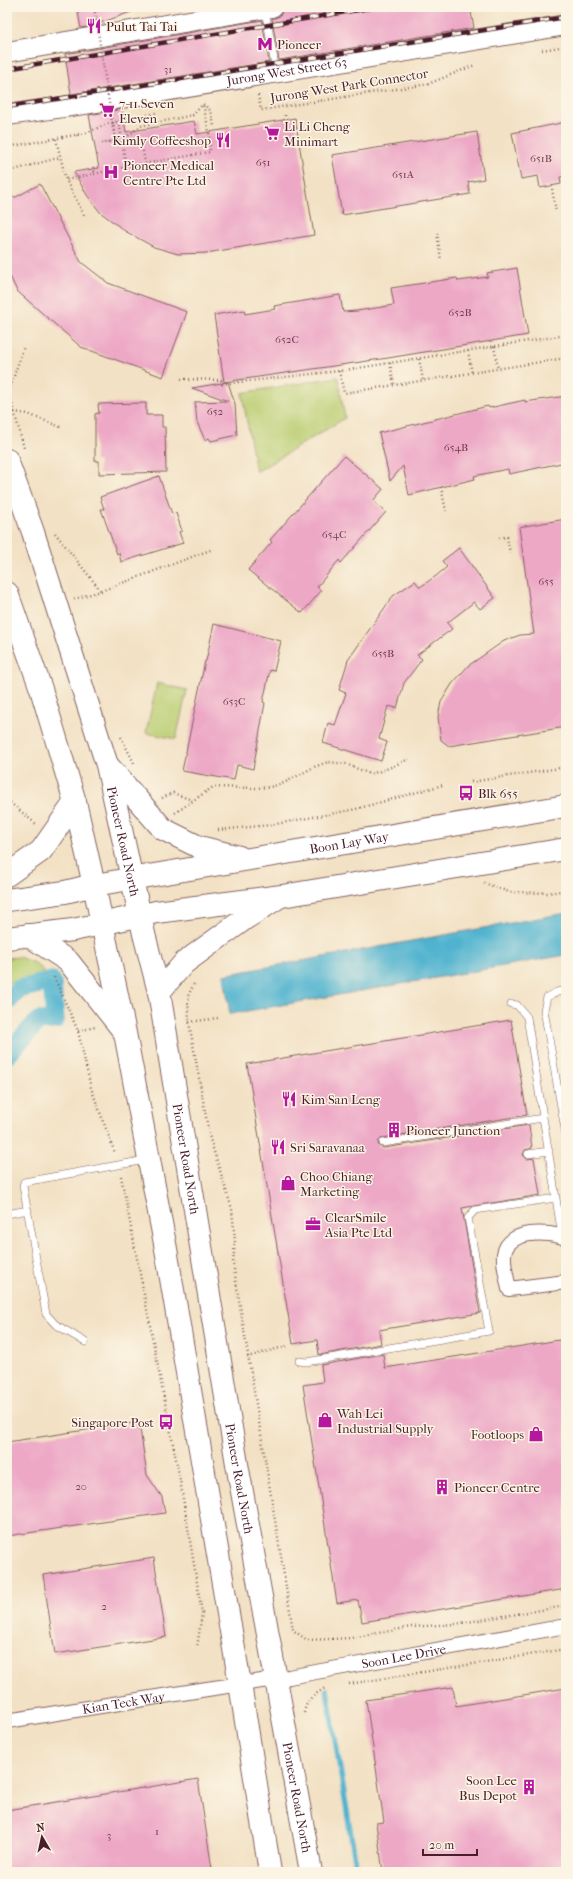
<svg xmlns="http://www.w3.org/2000/svg" width="573" height="1879" font-family="'IM FELL French Canon',serif">
<rect width="100%" height="100%" fill="#fcf5e5"/>
<filter id="ink" filterUnits="userSpaceOnUse"><feTurbulence type="fractalNoise" baseFrequency=".025" numOctaves="2"/><feDisplacementMap in="SourceGraphic" scale="8" xChannelSelector="R" yChannelSelector="G"/><feConvolveMatrix kernelMatrix="1 2 1 2 8 2 1 2 1" color-interpolation-filters="sRGB"/></filter>
<filter id="wash" filterUnits="userSpaceOnUse"><feTurbulence type="fractalNoise" baseFrequency=".012" numOctaves="4" result="noise"/><feDisplacementMap in="SourceGraphic" scale="16" xChannelSelector="R" yChannelSelector="G"/><feGaussianBlur stdDeviation="0.9" result="paint"/><feColorMatrix in="noise" values="0 0 0 0 0 0 0 0 0 0 0 0 0 0 0 0 0 1.4 0 .05"/><feComposite in="paint" operator="in"/></filter>
<g filter="url(#wash)">
<rect width="100%" height="100%" fill="#f2e1c4"/>
<path fill="#bace72" stroke="#82764e" d="M338 377 345 418 256 472 242 393Z
M157 683 187 690 176 739 146 733Z
M19 957 37 964 50 979 11 982 7 986V958Z"/>
<path fill="#50b3cf" stroke="#4d697d" d="M566 913V955L230 1014 224 975Z"/>
<g fill="none" stroke-linecap="round" stroke-linejoin="round">
<path stroke="#50b3cf" stroke-width="5.5" d="M327 1690 357 1872"/>
<path stroke="#50b3cf" stroke-width="19" d="M7 1002 19 989 52 981 55 1020 38 1021 7 1055"/>
</g>
<g id="blocks">
<path fill="#eda8c6" d="M77 7H139V9L92 26 81 28Z
M293 7H470L474 28 279 60 272 19 280 16 283 9Z
M262 20 269 62 71 94 65 54Z
M122 109 126 132 194 121 197 134 295 118 314 235 206 253 178 254 154 247 125 231 100 212 87 195 74 172 99 168 89 115Z
M566 122V176L560 177 561 184 540 188 538 176 521 179 512 133Z
M477 132 484 179 468 182 470 194 342 215 332 155Z
M40 184 81 262 108 283 187 312 163 377 81 347 17 291 7 270V196L16 197Z
M517 268 528 335 388 358 224 382 214 315 244 310 245 314 275 309 274 306 340 295 343 312 357 311 394 305 391 288 457 278 458 281 488 277 487 273Z
M228 382 235 404 237 435 211 441 209 438 205 440 197 422 195 402 228 401 192 388Z
M566 396V462L509 474 508 469 474 476 475 479 409 495 403 466 390 481 379 433 488 406 489 408 525 400V402Z
M146 403V415H162V427H165L166 472 99 474V461H95V414L99 413 98 404Z
M344 456 383 489 373 501 386 512 341 563 339 560 317 587 321 591 302 613 248 570 272 542 270 540Z
M159 476 172 514 176 513 182 531 179 532 183 543 121 562 119 553 117 554 101 509H104L100 497Z
M566 519V727L449 746 441 740 438 717 441 702 452 684 468 666 504 641 520 635 534 634 519 527Z
M459 548 495 598 480 609 474 602 447 623 452 629 417 655 422 659 404 683 397 708 388 706 379 739 387 742 381 761 323 743 328 723 335 725 346 693 339 690 348 660 393 596 415 581 420 587 436 576 447 567 442 561Z
M214 624 281 641 274 671 270 670 263 702 265 703 253 769 237 765 234 780 182 771 205 661H206Z
M511 1020 527 1115 382 1138 378 1142 379 1146 384 1148 529 1125 532 1148 525 1150 523 1155 527 1159 534 1158 540 1195 462 1208 480 1313 379 1330 381 1344 319 1355 317 1340 293 1344 247 1064Z
M566 1339V1589L362 1622 358 1600 337 1603 303 1385 323 1382 321 1365 383 1354 385 1368Z
M139 1422 147 1475 162 1497 165 1513 7 1536V1442Z
M154 1558 166 1637 55 1654 43 1575Z
M453 1687 456 1706 566 1688V1872H383L376 1823 384 1822 366 1700Z
M198 1779 212 1869 196 1872H7V1810Z"/>
</g>
</g>
<g filter="url(#ink)">
<use href="#blocks" fill-opacity="0" stroke="#856361" stroke-width="1"/>
<g fill="none" stroke-linecap="round" stroke-linejoin="round">
<g stroke="#856361" stroke-width="8">
<path id="lane" d="M265 10 276 71
M566 990 557 992 547 997 544 1010 566 1135
M511 1004 517 1005 527 1017 562 1236
M383 1143 543 1118
M528 1154 549 1151
M7 1214 28 1210
M85 1342 55 1324 46 1314 23 1186 24 1182 146 1160
M299 1361 306 1362 489 1331 468 1218 475 1210 556 1198"/>
</g>
<g stroke="#856361" stroke-width="16">
<g id="street">
<path d="M566 1238C548 1231 508 1229 504 1254 503 1265 507 1278 509 1289L566 1282"/>
<path id="s1" d="M7 1721 207 1689 289 1677 566 1626"/>
</g>
</g>
<g stroke="#856361" stroke-width="22">
<g id="secondary">
<path d="M7 52 272 7"/>
<path id="s2" d="M7 115 84 104 566 25"/>
</g>
</g>
<g stroke="#856361" stroke-width="24">
<g id="primary">
<path id="s3" d="M7 460 33 532 107 765 144 934 159 992 237 1464 311 1872"/>
<path d="M7 593 41 689 75 802 94 885 125 1033 166 1249 240 1684 270 1872"/>
<path d="M109 767 163 829 199 847 239 857"/>
<path d="M7 875 41 851 75 802"/>
<path id="s4" d="M7 900 65 892 94 885 566 806"/>
<path d="M28 935 68 961 122 1029"/>
<path d="M7 938 73 930 156 912 282 896 566 849"/>
<path d="M159 992 184 963 243 920 276 899"/>
</g>
</g>
<path stroke="#856361" stroke-width="2.5" stroke-dasharray="1 3" stroke-linecap="butt" d="M542 50 566 46
M258 95 261 110 428 84 475 65
M285 115V120
M119 121 126 167
M113 122 116 141
M77 135 78 139
M56 139 66 180
M102 143 122 140 141 126 193 115 203 104 211 111 214 126
M7 147 86 133 107 124 156 113
M143 151 145 163
M93 167 95 174
M7 172 61 157
M552 189 556 212
M84 215 66 180 126 167 210 152 209 132 203 104
M437 233 441 260
M494 346 498 369
M468 351 472 373
M419 359 423 380
M390 363 394 384
M339 371 344 393 566 358
M181 379 221 380 222 384 339 371 566 335
M7 385 24 448
M9 391 24 346
M14 412 28 414 63 428
M441 487 446 511
M55 533 101 591
M499 538 507 537 510 553
M74 599 101 591 213 549
M121 737 134 763
M471 782 566 767
M162 798 173 793 192 800
M7 800 36 824
M175 813 213 787 255 788 270 787 284 783 314 767 328 762 346 764 370 774 384 770 409 759
M218 830 271 825 356 809 443 785
M484 883 509 892 549 893 566 890
M54 977 78 1031 91 1088 115 1153
M194 984 188 996 189 1022 210 1139 232 1209 235 1241 233 1263 293 1630 307 1640 351 1638 411 1627 455 1624 566 1606
M189 1022 218 1018
M78 1031 95 1027
M121 1176 180 1480 202 1613 197 1648
M247 1357 287 1346
M349 1684 566 1649
M7 1702H9
M304 1713C306 1700 314 1695 325 1688"/>
<use href="#lane" stroke="#fff" stroke-width="7"/>
<use href="#street" stroke="#fff" stroke-width="14"/>
<use href="#secondary" stroke="#fff" stroke-width="20"/>
<use href="#primary" stroke="#fff" stroke-width="22"/>
<g stroke="#4a1f2b" stroke-width="4.5">
<path id="rail" d="M7 69 376 7
M7 107 566 17"/>
</g>
<use href="#rail" stroke="#fcf5e5" stroke-width="3" stroke-dasharray="9" stroke-linecap="butt"/>
<path stroke="#856361" stroke-width="2.5" stroke-dasharray="1 3" stroke-linecap="butt" d="M95 12 115 141 102 143"/>
</g>
</g>
<defs>
<g id="restaurant-bare" transform="scale(1.2)"><path d="M-5-6h1v4h1v-4h1v4h1v-4h1v5L-1.5 .5V6h-2V.5L-5-1ZM5-6V6H3V1.5H1.5Q1.5-4 5-6Z" fill="#b5179e" stroke="#fcf5e5" stroke-width="2.5" paint-order="stroke"/></g>
<g id="metro-bare" transform="scale(1.2)"><path d="M-5.5 5V-5H-3L0 0L3-5H5.5V5H3V-.5L0 4L-3-.5V5Z" fill="#b5179e" stroke="#fcf5e5" stroke-width="2.5" paint-order="stroke"/></g>
<g id="supermarket-bare" transform="scale(1.2)"><path d="M-6-5.5h2.5l.6 2H6L4.5 2H-2.5L-4.4-4H-6ZM-1.5 3.2a1.3 1.3 0 1 0 .1 0ZM3 3.2a1.3 1.3 0 1 0 .1 0Z" fill="#b5179e" stroke="#fcf5e5" stroke-width="2.5" paint-order="stroke"/></g>
<g id="hospital-bare" transform="scale(1.2)"><path d="M-5-5h3v3.5h4V-5h3V5h-3V1.5h-4V5h-3Z" fill="#b5179e" stroke="#fcf5e5" stroke-width="2.5" paint-order="stroke"/></g>
<g id="bus-bare" transform="scale(1.2)"><path d="M-5-6H5V4H4V6H2V4H-2V6H-4V4H-5ZM-3.5-4V0h7V-4ZM-3.5 1.2v1.5H-2V1.2ZM2 1.2v1.5H3.5V1.2Z" fill="#b5179e" stroke="#fcf5e5" stroke-width="2.5" paint-order="stroke"/></g>
<g id="building-bare" transform="scale(1.2)"><path d="M-4-6H4V6H1V3H-1V6H-4ZM-2.5-4.3h1.7v1.8h-1.7ZM.8-4.3h1.7v1.8H.8ZM-2.5-1h1.7V.8h-1.7ZM.8-1h1.7V.8H.8Z" fill="#b5179e" stroke="#fcf5e5" stroke-width="2.5" paint-order="stroke"/></g>
<g id="shop-bare" transform="scale(1.2)"><path d="M-5-2.5h2.3a2.7 3.5 0 0 1 5.4 0H5L5.5 6h-11ZM-1.5-2.5h3a1.5 2.3 0 0 0-3 0Z" fill="#b5179e" stroke="#fcf5e5" stroke-width="2.5" paint-order="stroke"/></g>
<g id="office-bare" transform="scale(1.2)"><path d="M-6-3h4V-5.5h4V-3h4V5H-6ZM-1-4.5V-3h2v-1.5ZM-6 0V1H6V0Z" fill="#b5179e" stroke="#fcf5e5" stroke-width="2.5" paint-order="stroke"/></g>
</defs>
<g fill-rule="evenodd">
<use href="#restaurant-bare" x="94" y="26"/>
<use href="#metro-bare" x="265" y="44"/>
<use href="#supermarket-bare" x="107" y="110"/>
<use href="#supermarket-bare" x="272" y="133"/>
<use href="#restaurant-bare" x="223" y="140"/>
<use href="#hospital-bare" x="111" y="172"/>
<use href="#bus-bare" x="466" y="793"/>
<use href="#restaurant-bare" x="289" y="1099"/>
<use href="#building-bare" x="394" y="1130"/>
<use href="#restaurant-bare" x="278" y="1147"/>
<use href="#shop-bare" x="288" y="1183"/>
<use href="#office-bare" x="313" y="1224"/>
<use href="#shop-bare" x="325" y="1420"/>
<use href="#bus-bare" x="166" y="1422"/>
<use href="#shop-bare" x="536" y="1434"/>
<use href="#building-bare" x="442" y="1487"/>
<use href="#building-bare" x="529" y="1787"/>
</g>
<g text-anchor="middle" stroke-width="3" stroke-linejoin="round" paint-order="stroke">
<g font-size="11" fill="#734152">
<text x="168" y="73">31</text>
<text x="541" y="162">651B</text>
<text x="263" y="166">651</text>
<text x="403" y="178">651A</text>
<text x="460" y="316">652B</text>
<text x="287" y="343">652C</text>
<text x="215" y="415">652</text>
<text x="456" y="451">654B</text>
<text x="334" y="538">654C</text>
<text x="546" y="585">655</text>
<text x="383" y="657">655B</text>
<text x="234" y="705">653C</text>
<text x="81" y="1490">20</text>
<text x="104" y="1610">2</text>
<text x="157" y="1835">1</text>
<text x="109" y="1839">3</text>
</g>
<g font-size="13" fill="#4a1f2b" stroke="#fcf5e5" text-anchor="start">
<text x="106" y="31">Pulut Tai Tai</text>
<text x="277" y="49">Pioneer</text>
<text x="119" y="108">7-11 Seven<tspan x="119" dy="15">Eleven</tspan></text>
<text x="284" y="131">Li Li Cheng<tspan x="284" dy="15">Minimart</tspan></text>
<text x="211" y="145" text-anchor="end">Kimly Coffeeshop</text>
<text x="123" y="170">Pioneer Medical<tspan x="123" dy="15">Centre Pte Ltd</tspan></text>
<text x="478" y="798">Blk 655</text>
<text x="301" y="1104">Kim San Leng</text>
<text x="406" y="1135">Pioneer Junction</text>
<text x="290" y="1152">Sri Saravanaa</text>
<text x="300" y="1181">Choo Chiang<tspan x="300" dy="15">Marketing</tspan></text>
<text x="325" y="1222">ClearSmile<tspan x="325" dy="15">Asia Pte Ltd</tspan></text>
<text x="337" y="1418">Wah Lei<tspan x="337" dy="15">Industrial Supply</tspan></text>
<text x="154" y="1427" text-anchor="end">Singapore Post</text>
<text x="524" y="1439" text-anchor="end">Footloops</text>
<text x="454" y="1492">Pioneer Centre</text>
<text x="517" y="1785" text-anchor="end">Soon Lee<tspan x="517" dy="15">Bus Depot</tspan></text>
</g>
<g font-size="13" fill="#4a1f2b" stroke="#fcf5e5">
<text dy="5" stroke="none"><textPath href="#s2" startOffset="283">Jurong West Street 63</textPath></text>
<text transform="translate(349 85) rotate(-9)" y="5">Jurong West Park Connector</text>
<text dy="5" stroke="none"><textPath href="#s3" startOffset="399">Pioneer Road North</textPath></text>
<text dy="5" stroke="none"><textPath href="#s4" startOffset="347">Boon Lay Way</textPath></text>
<text dy="5" stroke="none"><textPath href="#s3" startOffset="723">Pioneer Road North</textPath></text>
<text dy="5" stroke="none"><textPath href="#s3" startOffset="1047">Pioneer Road North</textPath></text>
<text dy="5" stroke="none"><textPath href="#s1" startOffset="402">Soon Lee Drive</textPath></text>
<text dy="5" stroke="none"><textPath href="#s1" startOffset="118">Kian Teck Way</textPath></text>
<text dy="5" stroke="none"><textPath href="#s3" startOffset="1371">Pioneer Road North</textPath></text>
</g>
</g>
<rect width="573" height="1879" fill="none" stroke="#fcf5e5" stroke-width="24"/>
<g transform="translate(42 1837) rotate(351)" stroke="#fcf5e5" stroke-width="3" paint-order="stroke">
<path d="M0-3L7 15L0 10L-7 15Z" fill="#4a1f2b"/>
<text y="-6" font-size="11" font-weight="bold" text-anchor="middle" fill="#4a1f2b">N</text>
</g>
<path d="M423 1849v6h54v-6" fill="none" stroke="#4a1f2b" stroke-width="2"/>
<text x="429" y="1849" font-size="12" fill="#4a1f2b" stroke="#fcf5e5" stroke-width="3" paint-order="stroke">20 m</text>
</svg>
